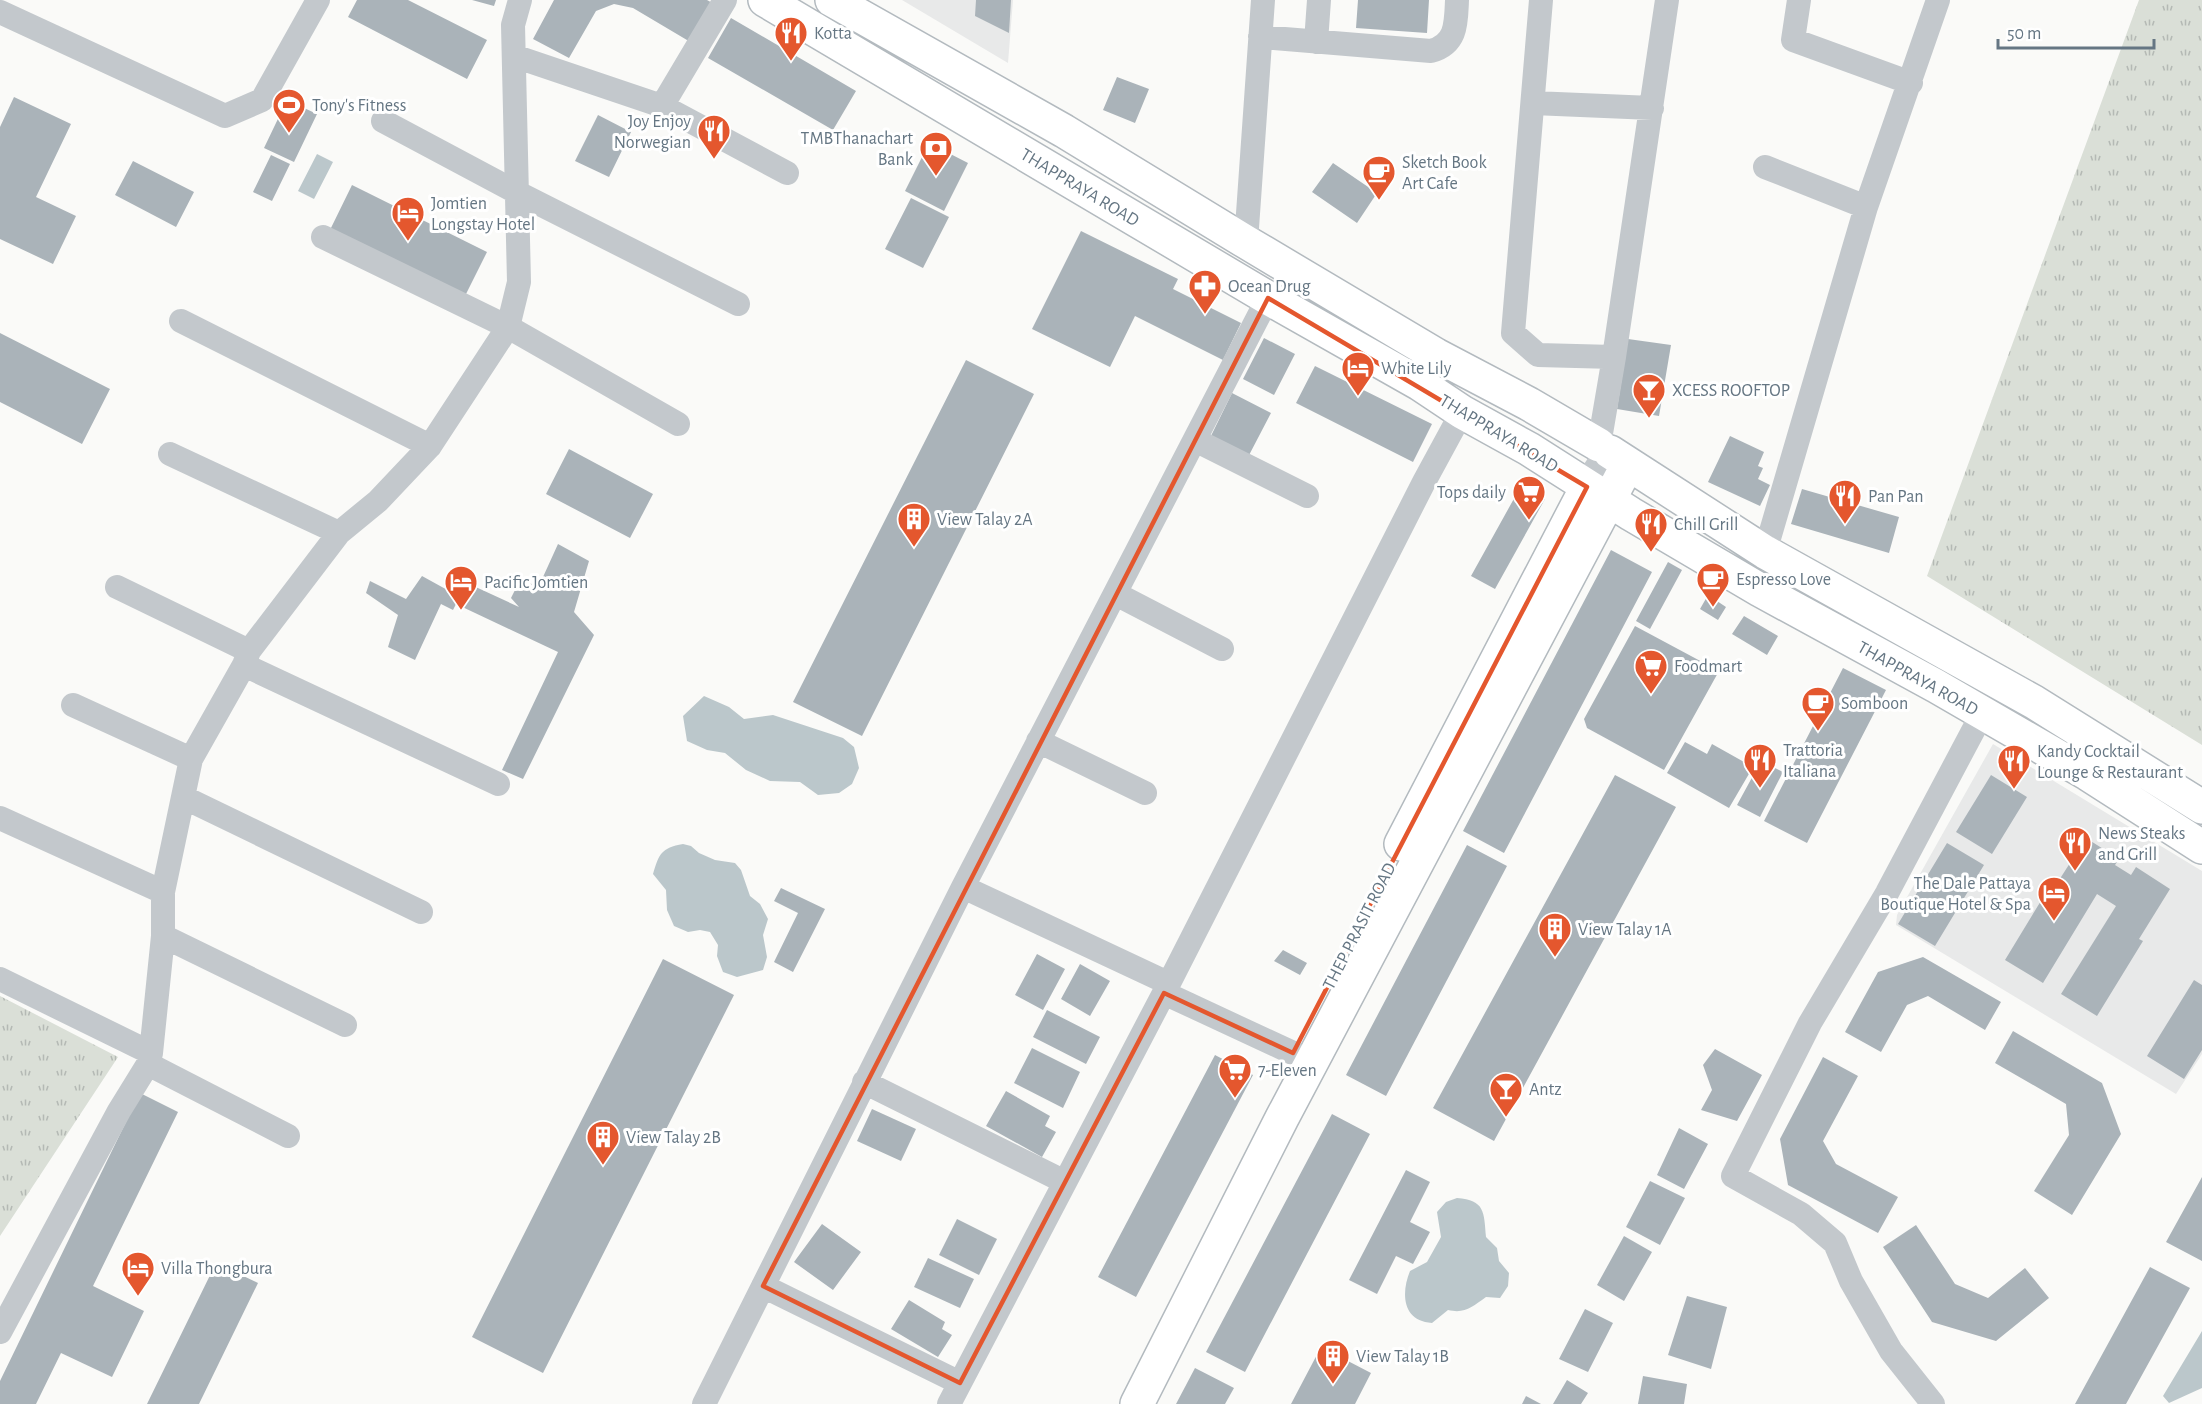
<svg xmlns="http://www.w3.org/2000/svg" width="2202" height="1404" font-family="'Alegreya Sans',sans-serif">
<defs>
<pattern id="grass-tufts" width="24" height="20" patternUnits="userSpaceOnUse" patternTransform="scale(1.5)"><rect width="24" height="20" fill="#dadfd7"/><path d="M3 7l-1-3M5 7V3M7 7l1-3M15 17l-1-3M17 17v-4M19 17l1-3" fill="none" stroke="#b4b9b4"/></pattern>
</defs>
<rect width="100%" height="100%" fill="#fafaf8"/>
<path fill="#e8e9e9" d="M902 0H1013L1008 63Z
M1993 744 2202 871V1054L2176 1094 1896 925 1897 915Z"/>
<path fill="url(#grass-tufts)" d="M2139 0H2202V745L1927 576Z
M0 996 118 1057 0 1236Z"/>
<path fill="#bbc7cb" d="M317 154 333 162 314 199 298 191Z
M704 696 729 707 744 719 773 715 843 738 854 747 859 768 852 784 839 793 818 795 800 782 770 781 746 770 725 753 707 750 687 741 683 716Z
M683 844 691 846 699 853 715 860 735 863 741 870 750 896 760 904 768 919 763 935 767 957 763 970 737 977 723 972 717 956 718 945 710 932 700 930 688 932 674 926 667 910 666 890 653 874C659 854 661 848 683 844Z
M1457 1198C1485 1200 1484 1212 1486 1237L1497 1248 1499 1261 1509 1273 1508 1286 1500 1298 1486 1297C1472 1307 1465 1314 1448 1310L1432 1323C1402 1321 1401 1293 1410 1271L1427 1262 1441 1237 1437 1212 1446 1202Z
M2202 1331V1388L2169 1403 2163 1396Z"/>
<path fill="#aab3b9" d="M357 0H408L487 40 467 79 348 17Z
M472 0H496L494 6Z
M554 0H707L714 4 692 43 633 8 614 4 596 11 569 58 533 39Z
M976 0H1011L1009 33 975 16Z
M1358 0H1429L1427 33 1356 28Z
M731 18 856 91 833 130 708 58Z
M1117 77 1149 89 1135 123 1103 110Z
M14 97 71 124 36 197 76 216 53 264 0 239V127Z
M287 100 317 114 294 162 264 148Z
M598 115 631 132 609 177 575 161Z
M929 143 968 163 944 211 905 191Z
M271 155 290 164 272 201 253 192Z
M133 161 194 192 176 227 115 195Z
M1333 163 1377 193 1357 223 1312 192Z
M352 185 487 252 464 298 329 232Z
M911 198 949 217 923 268 885 249Z
M1081 231 1178 279 1173 289 1241 323 1223 360 1135 316 1110 367 1032 329Z
M0 333 110 389 82 444 0 402Z
M1264 338 1295 354 1274 395 1243 379Z
M1628 339 1671 345 1659 416 1617 409Z
M966 360 1034 394 862 736 793 702Z
M1315 366 1432 424 1413 462 1296 403Z
M1232 393 1271 413 1247 459 1209 440Z
M1730 436 1764 452 1758 466 1763 468 1758 479 1770 485 1760 506 1708 482Z
M569 449 653 494 630 538 546 494Z
M1521 486 1545 499 1495 589 1471 576Z
M1802 489 1899 517 1889 553 1791 524Z
M558 544 589 561 574 612 594 635 523 779 502 770 558 652 456 604 453 610 441 604 415 660 388 647 398 615 366 593 370 581 406 599 422 576 451 592 467 583 519 607 511 598 521 578 535 586 543 577Z
M1611 550 1652 572 1504 853 1463 831Z
M1668 562 1682 570 1650 629 1636 621Z
M1708 595 1726 607 1718 620 1700 609Z
M1744 616 1778 636 1767 655 1732 634Z
M1635 626 1719 671 1664 770 1587 728 1584 719Z
M1843 668 1886 690 1807 843 1764 821Z
M1685 742 1707 754 1712 744 1753 767 1729 808 1667 773Z
M1761 761 1783 772 1760 817 1737 805Z
M1615 775 1676 807 1494 1141 1433 1108Z
M1991 775 2027 797 1992 854 1956 832Z
M2086 838 2119 859 2115 865 2131 875 2136 867 2170 889 2139 939 2143 941 2097 1016 2061 994 2116 906 2097 894 2043 983 2005 960 2050 886 2054 888Z
M1947 843 1984 865 1935 946 1898 924Z
M1467 845 1507 866 1386 1096 1346 1075Z
M781 888 825 909 793 972 774 962 798 913 774 901Z
M1283 950 1307 963 1300 975 1274 961Z
M1037 954 1065 969 1043 1010 1015 995Z
M1923 957 2001 1002 1985 1030 1928 996 1907 1005 1881 1052 1845 1032 1878 972Z
M663 959 734 995 543 1373 472 1337Z
M1080 964 1110 981 1090 1016 1061 999Z
M2194 980 2202 985V1050L2184 1079 2147 1056Z
M1047 1010 1100 1037 1086 1064 1033 1037Z
M2013 1031 2102 1083 2121 1134 2072 1215 2034 1191 2069 1135 2066 1104 1995 1063Z
M1032 1048 1080 1072 1063 1108 1014 1083Z
M1715 1049 1762 1075 1737 1121 1701 1110 1712 1090 1703 1065Z
M1215 1055 1253 1075 1136 1297 1098 1277Z
M1823 1057 1858 1076 1823 1141 1836 1164 1898 1197 1878 1233 1788 1185 1780 1139Z
M1006 1091 1050 1116 1045 1126 1056 1132 1042 1157 986 1126Z
M140 1093 178 1112 93 1286 144 1311 112 1377 61 1353 36 1404H0V1381Z
M872 1109 916 1129 901 1161 857 1141Z
M1332 1114 1370 1134 1245 1372 1206 1352Z
M1679 1128 1708 1144 1684 1189 1657 1175Z
M1406 1170 1430 1182 1410 1222 1430 1232 1413 1264 1396 1256 1377 1294 1349 1280Z
M2202 1177V1261L2166 1242Z
M1650 1181 1685 1198 1660 1245 1626 1227Z
M957 1219 997 1239 979 1275 939 1255Z
M822 1224 861 1252 833 1290 794 1262Z
M1916 1225 1955 1284 1988 1298 2025 1268 2049 1298 1996 1341 1932 1322 1883 1247Z
M1624 1236 1652 1252 1624 1301 1597 1285Z
M928 1258 974 1279 960 1308 914 1287Z
M216 1263 258 1283 199 1404H147Z
M2150 1267 2190 1288 2126 1404H2075Z
M1687 1296 1727 1307 1711 1369 1668 1355Z
M909 1300 945 1322 942 1329 952 1335 938 1357 891 1329Z
M1585 1309 1613 1323 1588 1372 1559 1359Z
M1321 1347 1371 1373 1355 1404H1291Z
M1195 1368 1234 1388 1225 1404H1176Z
M1643 1376 1687 1384 1684 1404H1638Z
M1567 1380 1588 1393 1581 1404H1553Z
M1526 1396 1541 1404H1522Z"/>
<g fill="none" stroke-linecap="round" stroke-linejoin="round">
<g stroke="#b3babf" stroke-width="36">
<path id="secondary" d="M765 0 1268 298 1420 384 1462 412 1529 449 1631 514 1760 590 1936 686 2088 774 2202 847
M832 0 1064 131 1246 242 1436 355 1529 404 1599 445
M1610 452 1765 552 2034 702 2202 807
M1401 844 1587 487
M1137 1404 1282 1118 1628 464"/>
</g>
<path stroke="#c3c8cc" stroke-width="24" d="M1541 0 1513 333 1538 355 1614 357
M1799 0 1793 40 1911 83
M0 12 225 116 262 100 318 0
M1260 37 1431 51C1457 44 1456 23 1457 0
M1316 42 1319 0
M514 56 662 106 787 173
M1533 103 1652 108
M662 106 725 0
M383 121 518 193 738 304
M1765 167 1866 207
M323 237 508 327 678 424
M1246 242 1263 0
M181 321 430 446
M1195 440 1307 496
M1599 445 1614 357 1667 0
M170 454 339 533
M1765 552 1866 207 1938 0
M117 587 249 651
M1116 594 1222 649
M244 665 498 784
M73 705 191 759
M1038 741 1145 793
M183 797 421 912
M0 818 163 892
M963 887 1168 983
M163 936 345 1025
M0 979 151 1053
M1164 993 1293 1053
M148 1064 288 1136
M864 1082 1065 1182
M763 1286 960 1383
M0 1332 119 1111 148 1064 151 1053 163 936V892L191 759 244 665 249 651 339 533 378 501 430 446 508 327 519 282 513 25 520 0
M704 1404 963 887 1268 298
M949 1404 1164 993 1424 482 1462 412
M1933 1404 1891 1351 1851 1281 1835 1243 1801 1214 1733 1176 1810 1023 1887 893 1982 714"/>
<path stroke="#c3c8cc" stroke-width="30" d="M1587 487 1610 452 1599 445"/>
<use href="#secondary" stroke="#fff" stroke-width="33"/>
</g>
<path fill="none" stroke="#e4572e" stroke-width="4.5" stroke-linejoin="round" d="M1268 298 1587 487 1293 1053 1164 993 960 1383 763 1286Z"/>
<defs>
<g id="restaurant-pin" transform="scale(1.725)"><path d="M0 17L-7.5 6A9.5 9.5 0 1 1 7.5 6Z" fill="#e4572e" stroke="#fff"/><path d="M-5-6h1v4h1v-4h1v4h1v-4h1v5L-1.5 .5V6h-2V.5L-5-1ZM5-6V6H3V1.5H1.5Q1.5-4 5-6Z" fill="#fff"/></g>
<g id="stadium-pin" transform="scale(1.725)"><path d="M0 17L-7.5 6A9.5 9.5 0 1 1 7.5 6Z" fill="#e4572e" stroke="#fff"/><path d="M0-5a6.5 5 0 1 0 0 10a6.5 5 0 1 0 0-10ZM-3.5-1.8h7v3.6h-7Z" fill="#fff"/></g>
<g id="bank-pin" transform="scale(1.725)"><path d="M0 17L-7.5 6A9.5 9.5 0 1 1 7.5 6Z" fill="#e4572e" stroke="#fff"/><path d="M-6-4H6V4H-6ZM0-2.3a2.3 2.3 0 1 0 0 4.6a2.3 2.3 0 1 0 0-4.6Z" fill="#fff"/></g>
<g id="cafe-pin" transform="scale(1.725)"><path d="M0 17L-7.5 6A9.5 9.5 0 1 1 7.5 6Z" fill="#e4572e" stroke="#fff"/><path d="M-5.5-4.5H6V0H3Q3 3.5 0 3.5H-2.5Q-5.5 3.5-5.5 0ZM3-3.2v2h1.7v-2ZM-6 4.5H4V6H-6Z" fill="#fff"/></g>
<g id="hotel-pin" transform="scale(1.725)"><path d="M0 17L-7.5 6A9.5 9.5 0 1 1 7.5 6Z" fill="#e4572e" stroke="#fff"/><path d="M-6-4.5h1.5V1H6V5H4.5V3h-9V5H-6ZM-4 0a1.8 1.8 0 1 1 3.6 0ZM.5 0V-2.5h3Q6-2.5 6 0Z" fill="#fff"/></g>
<g id="pharmacy-pin" transform="scale(1.725)"><path d="M0 17L-7.5 6A9.5 9.5 0 1 1 7.5 6Z" fill="#e4572e" stroke="#fff"/><path d="M-2-6h4v4h4v4h-4v4h-4v-4h-4v-4h4Z" fill="#fff"/></g>
<g id="bar-pin" transform="scale(1.725)"><path d="M0 17L-7.5 6A9.5 9.5 0 1 1 7.5 6Z" fill="#e4572e" stroke="#fff"/><path d="M-6-5H6L.8 .8V4.5H3.5V6h-7V4.5H-.8V.8Z" fill="#fff"/></g>
<g id="supermarket-pin" transform="scale(1.725)"><path d="M0 17L-7.5 6A9.5 9.5 0 1 1 7.5 6Z" fill="#e4572e" stroke="#fff"/><path d="M-6-5.5h2.5l.6 2H6L4.5 2H-2.5L-4.4-4H-6ZM-1.5 3.2a1.3 1.3 0 1 0 .1 0ZM3 3.2a1.3 1.3 0 1 0 .1 0Z" fill="#fff"/></g>
<g id="building-pin" transform="scale(1.725)"><path d="M0 17L-7.5 6A9.5 9.5 0 1 1 7.5 6Z" fill="#e4572e" stroke="#fff"/><path d="M-4-6H4V6H1V3H-1V6H-4ZM-2.5-4.3h1.7v1.8h-1.7ZM.8-4.3h1.7v1.8H.8ZM-2.5-1h1.7V.8h-1.7ZM.8-1h1.7V.8H.8Z" fill="#fff"/></g>
</defs>
<g fill-rule="evenodd">
<use href="#restaurant-pin" x="791" y="33"/>
<use href="#stadium-pin" x="289" y="105"/>
<use href="#restaurant-pin" x="714" y="131"/>
<use href="#bank-pin" x="936" y="148"/>
<use href="#cafe-pin" x="1379" y="172"/>
<use href="#hotel-pin" x="408" y="213"/>
<use href="#pharmacy-pin" x="1205" y="286"/>
<use href="#hotel-pin" x="1358" y="368"/>
<use href="#bar-pin" x="1649" y="390"/>
<use href="#supermarket-pin" x="1529" y="492"/>
<use href="#restaurant-pin" x="1845" y="496"/>
<use href="#building-pin" x="914" y="519"/>
<use href="#restaurant-pin" x="1651" y="524"/>
<use href="#cafe-pin" x="1713" y="579"/>
<use href="#hotel-pin" x="461" y="582"/>
<use href="#supermarket-pin" x="1651" y="666"/>
<use href="#cafe-pin" x="1818" y="703"/>
<use href="#restaurant-pin" x="1760" y="760"/>
<use href="#restaurant-pin" x="2014" y="761"/>
<use href="#restaurant-pin" x="2075" y="843"/>
<use href="#hotel-pin" x="2054" y="893"/>
<use href="#building-pin" x="1555" y="929"/>
<use href="#supermarket-pin" x="1235" y="1070"/>
<use href="#bar-pin" x="1506" y="1089"/>
<use href="#building-pin" x="603" y="1137"/>
<use href="#hotel-pin" x="138" y="1268"/>
<use href="#building-pin" x="1333" y="1356"/>
</g>
<g text-anchor="middle" stroke-width="6" stroke-linejoin="round" paint-order="stroke">
<g font-size="18" fill="#657683" stroke="#fff" text-anchor="start">
<text x="814" y="39">Kotta</text>
<text x="312" y="111">Tony's Fitness</text>
<text x="691" y="127" text-anchor="end">Joy Enjoy<tspan x="691" dy="21">Norwegian</tspan></text>
<text x="913" y="144" text-anchor="end">TMBThanachart<tspan x="913" dy="21">Bank</tspan></text>
<text x="1402" y="168">Sketch Book<tspan x="1402" dy="21">Art Cafe</tspan></text>
<text x="431" y="209">Jomtien<tspan x="431" dy="21">Longstay Hotel</tspan></text>
<text x="1228" y="292">Ocean Drug</text>
<text x="1381" y="374">White Lily</text>
<text x="1672" y="396">XCESS ROOFTOP</text>
<text x="1506" y="498" text-anchor="end">Tops daily</text>
<text x="1868" y="502">Pan Pan</text>
<text x="937" y="525">View Talay 2A</text>
<text x="1674" y="530">Chill Grill</text>
<text x="1736" y="585">Espresso Love</text>
<text x="484" y="588">Pacific Jomtien</text>
<text x="1674" y="672">Foodmart</text>
<text x="1841" y="709">Somboon</text>
<text x="1783" y="756">Trattoria<tspan x="1783" dy="21">Italiana</tspan></text>
<text x="2037" y="757">Kandy Cocktail<tspan x="2037" dy="21">Lounge &amp; Restaurant</tspan></text>
<text x="2098" y="839">News Steaks<tspan x="2098" dy="21">and Grill</tspan></text>
<text x="2031" y="889" text-anchor="end">The Dale Pattaya<tspan x="2031" dy="21">Boutique Hotel &amp; Spa</tspan></text>
<text x="1578" y="935">View Talay 1A</text>
<text x="1258" y="1076">7-Eleven</text>
<text x="1529" y="1095">Antz</text>
<text x="626" y="1143">View Talay 2B</text>
<text x="161" y="1274">Villa Thongbura</text>
<text x="1356" y="1362">View Talay 1B</text>
</g>
<g font-size="18" fill="#657683" stroke="#fff">
<text transform="translate(1080 187) rotate(31)" y="6">THAPPRAYA ROAD</text>
<text transform="translate(1499 433) rotate(31)" y="6">THAPPRAYA ROAD</text>
<text transform="translate(1918 678) rotate(29)" y="6">THAPPRAYA ROAD</text>
<text transform="translate(1359 926) rotate(-63)" y="6">THEP PRASIT ROAD</text>
</g>
</g>
<path d="M1998 39v9h156v-9" fill="none" stroke="#657683" stroke-width="3"/>
<text x="2007" y="39" font-size="18" fill="#657683" stroke="#ffffff" stroke-width="4.5" paint-order="stroke">50 m</text>
</svg>
